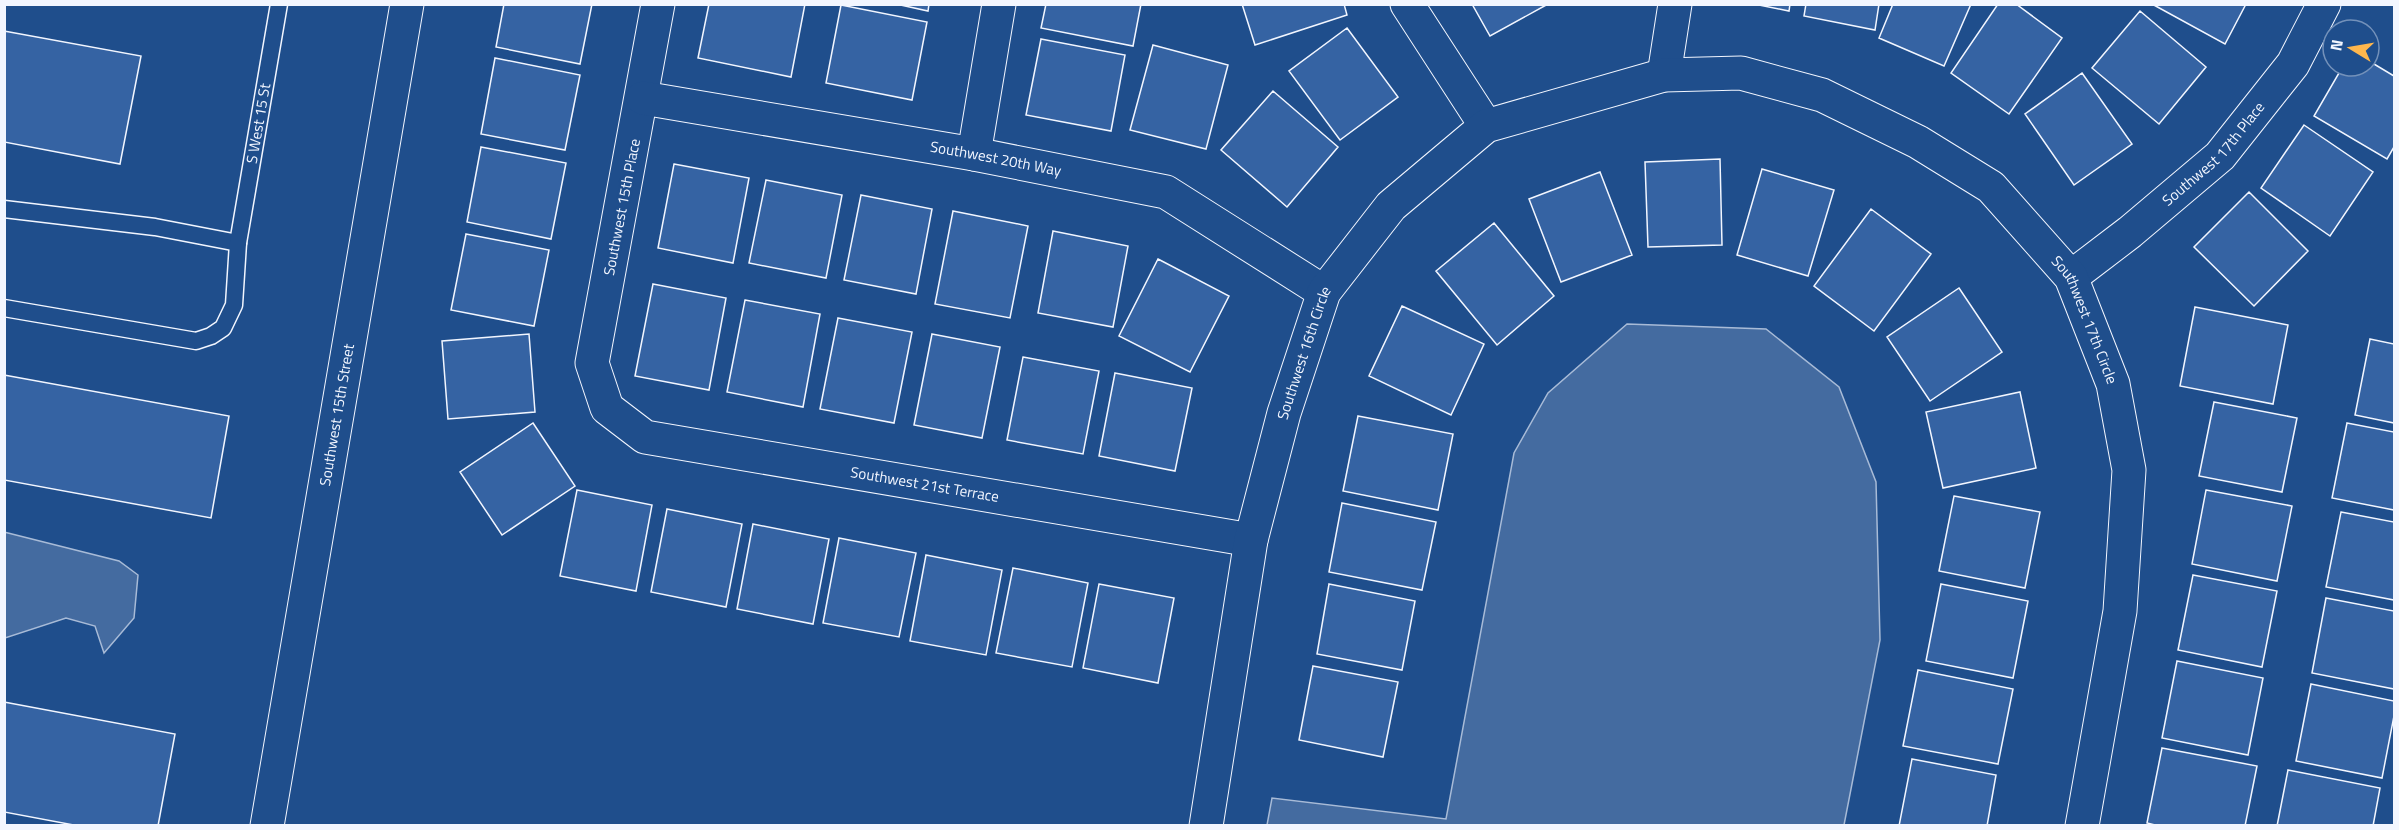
<svg xmlns="http://www.w3.org/2000/svg" width="2399" height="830" font-family="'Titillium Web',sans-serif">
<rect width="100%" height="100%" fill="#1f4e8c"/>
<path fill="#446ba0" stroke="#a8bbd7" stroke-width="1.5" d="M1627 324 1766 329 1839 387 1876 482 1880 640 1844 825H1267L1272 798 1446 819 1514 453 1548 393Z
M4 532 119 561 138 575 134 618 104 653 95 626 66 618 5 638Z"/>
<path fill="#3563a3" stroke="#f2f6ff" stroke-width="1.5" d="M504 4H592L580 64 496 47Z
M709 4H805L791 77 698 58Z
M896 4H929L928 11Z
M1046 4H1141L1133 46 1041 28Z
M1242 4H1344L1347 15 1255 45Z
M1472 4H1548L1490 36Z
M1754 4H1790L1789 11Z
M1806 4H1879L1875 30 1804 16Z
M1893 4H1971L1944 66 1879 38Z
M1998 4H2016L2062 38 2009 114 1951 73Z
M2152 4H2246L2225 44Z
M841 5 927 22 912 100 826 83Z
M2140 11 2206 67 2159 124 2092 68Z
M1347 28 1398 97 1340 140 1289 71Z
M4 31 141 56 120 164 4 142Z
M1041 39 1125 55 1111 131 1026 115Z
M1153 45 1228 65 1206 149 1130 130Z
M495 58 580 75 565 150 481 134Z
M2369 61 2394 76V147L2387 159 2314 116 2343 66H2369Z
M2082 73 2132 144 2074 185 2025 114Z
M1273 91 1338 147 1287 207 1221 150Z
M2304 125 2373 172 2330 236 2261 188Z
M481 147 566 163 551 239 467 222Z
M1720 159 1722 245 1648 247 1645 162Z
M674 164 749 178 733 263 658 248Z
M1762 169 1834 190 1808 276 1737 255Z
M1600 172 1632 255 1561 282 1529 199Z
M766 180 842 195 826 278 749 263Z
M2249 192 2308 251 2254 306 2194 247Z
M861 195 932 209 916 294 844 280Z
M1871 209 1931 254 1874 331 1814 286Z
M953 211 1028 226 1010 318 935 304Z
M1494 223 1554 296 1497 345 1436 271Z
M1053 231 1128 246 1113 327 1038 313Z
M466 234 549 250 534 326 451 310Z
M1158 259 1229 296 1190 372 1119 336Z
M653 284 726 298 709 390 635 376Z
M1959 288 2002 352 1930 401 1887 337Z
M745 300 820 314 803 407 727 392Z
M1402 306 1484 344 1451 415 1369 376Z
M2195 307 2288 325 2273 404 2180 386Z
M838 318 912 332 894 423 820 409Z
M529 334 535 412 448 419 442 341Z
M932 334 1000 347 982 438 914 425Z
M2370 339 2394 344V423L2355 415Z
M1023 357 1099 371 1083 454 1007 440Z
M1115 373 1192 388 1175 471 1099 456Z
M4 375 229 416 211 518 4 480Z
M2020 392 2036 468 1943 488 1926 412Z
M2214 402 2297 418 2282 492 2199 476Z
M1358 416 1453 434 1438 510 1343 491Z
M533 423 575 486 502 535 460 472Z
M2347 423 2394 432V510L2332 498Z
M577 490 652 505 636 591 560 576Z
M2206 490 2292 506 2277 581 2192 564Z
M1954 496 2040 512 2025 588 1939 571Z
M1342 503 1436 522 1422 590 1329 572Z
M667 509 742 524 726 607 651 592Z
M2341 512 2394 522V600L2326 587Z
M753 524 829 539 813 624 737 609Z
M839 538 916 553 899 637 823 623Z
M926 555 1002 570 986 655 910 641Z
M1013 568 1088 583 1072 667 996 653Z
M2193 575 2277 591 2262 667 2178 650Z
M1099 584 1174 598 1158 683 1083 668Z
M1329 584 1415 601 1402 670 1317 654Z
M1941 584 2028 601 2013 678 1926 661Z
M2326 598 2394 611V689L2312 673Z
M2177 661 2263 678 2248 755 2162 738Z
M1313 666 1398 682 1383 757 1299 740Z
M1918 670 2013 689 1998 764 1903 746Z
M2311 684 2394 701V716L2382 778 2296 761Z
M4 702 175 734 158 826H79L4 812Z
M2162 748 2257 766 2245 826H2159L2147 823Z
M1912 759 1996 775 1987 826H1899Z
M2288 770 2380 788 2373 826H2277Z"/>
<g fill="none" stroke-linecap="round" stroke-linejoin="round">
<g stroke="#f2f6ff" stroke-width="19">
<g id="service">
<path d="M4 209 155 227 238 243"/>
<path id="s1" d="M4 308 196 341 211 336 223 328 234 305 238 243 279 4"/>
</g>
</g>
<g stroke="#f2f6ff" stroke-width="35">
<g id="minor">
<path id="s2" d="M658 4 592 363 607 408 645 437 1251 540"/>
<path d="M1407 4 1486 126"/>
<path d="M1664 75 1675 4"/>
<path id="s3" d="M643 98 974 154 1166 192 1324 292"/>
<path d="M974 154 999 4"/>
<path id="s4" d="M2071 277 2130 232 2220 156 2293 64 2324 4"/>
<path id="s5" d="M267 826 407 4"/>
<path id="s6" d="M1206 826 1251 540 1284 413 1324 292 1391 206 1486 126 1664 75 1741 73 1822 95 1918 142 1991 187 2071 277 2113 384 2129 470 2120 611 2082 826"/>
</g>
</g>
<use href="#service" stroke="#1f4e8c" stroke-width="16"/>
<use href="#minor" stroke="#1f4e8c" stroke-width="33"/>
</g>
<g text-anchor="middle" stroke-width="4.5" stroke-linejoin="round" paint-order="stroke">
<g font-size="15" fill="#f2f6ff" stroke="#1f4e8c">
<text dy="5" stroke="none"><textPath href="#s1" startOffset="434">S West 15 St</textPath></text>
<text dy="5" stroke="none"><textPath href="#s4" startOffset="189">Southwest 17th Place</textPath></text>
<text dy="5" stroke="none"><textPath href="#s3" startOffset="358">Southwest 20th Way</textPath></text>
<text transform="translate(622 207) rotate(-79)" y="5">Southwest 15th Place</text>
<text dy="5" stroke="none"><textPath href="#s6" startOffset="1485">Southwest 17th Circle</textPath></text>
<text dy="5" stroke="none"><textPath href="#s6" startOffset="484">Southwest 16th Circle</textPath></text>
<text dy="5" stroke="none"><textPath href="#s5" startOffset="417">Southwest 15th Street</textPath></text>
<text dy="5" stroke="none"><textPath href="#s2" startOffset="744">Southwest 21st Terrace</textPath></text>
</g>
</g>
<rect width="2399" height="830" fill="none" stroke="#f2f6ff" stroke-width="12"/>
<g transform="translate(2351 48) rotate(281)"><circle r="28" fill="#1f4e8c" stroke="#7391ba" stroke-width="1.5"/>
<path d="M0-4.5L10 22L0 15L-10 22Z" fill="#ffb74d"/>
<text y="-9" font-size="16" font-weight="bold" text-anchor="middle" fill="#f2f6ff">N</text>
</g>
</svg>
